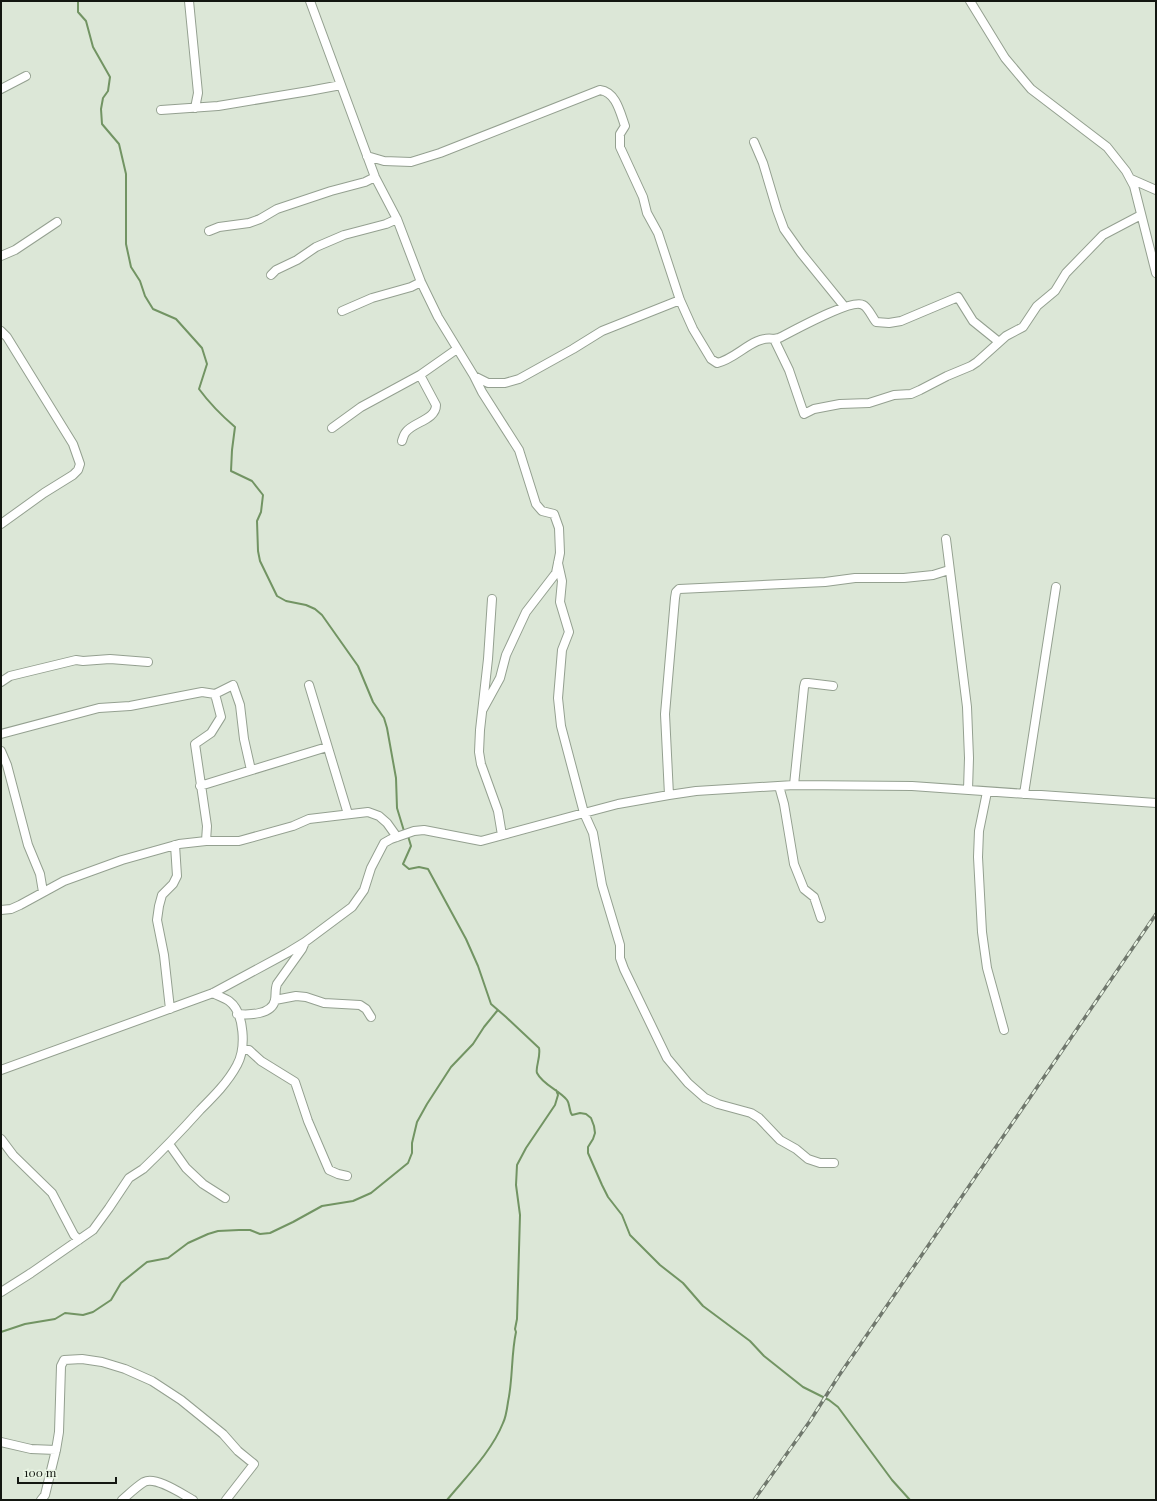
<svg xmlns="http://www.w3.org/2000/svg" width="1157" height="1501" font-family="'Playfair Display',serif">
<rect width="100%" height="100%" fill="#dce7d7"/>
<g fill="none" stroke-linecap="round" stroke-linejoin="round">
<path stroke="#729463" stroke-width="2" d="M78 1V12L86 21 93 47 110 77 108 91 103 98 101 109 102 124 119 144 126 174V244L131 267 140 281 145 296 153 309 176 319 202 348 207 364 199 389C210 404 221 415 235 427L232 450 231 471 252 481 263 495 261 512 257 521 258 551 260 561 277 596 286 601 306 605 315 609 322 615 358 666 373 702 384 718 387 728 396 778 397 808 404 831
M408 836 411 846 403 864 409 869 419 867 428 869 466 939 478 966 491 1004 506 1017 539 1048C541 1057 535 1068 537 1073 543 1085 559 1090 567 1100 570 1104 569 1111 572 1115L580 1113 586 1114 591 1118 594 1126 595 1133 593 1139 588 1147V1153L602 1185 608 1197 622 1215 630 1235 660 1265 683 1283 703 1306 750 1341 764 1356 803 1387 829 1400 838 1407 892 1480 910 1500
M1 1332 25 1324 55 1319 65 1313 83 1315 93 1312 111 1300 121 1283 147 1262 168 1258 188 1243 208 1234 218 1231 239 1230H250L260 1234 270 1233 293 1222 322 1206 353 1201 371 1193 408 1163 412 1153V1143L417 1122 427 1104 451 1067 473 1044 484 1027 497 1011
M447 1500C466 1477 492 1451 503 1423 506 1417 507 1409 508 1402 513 1379 511 1355 516 1332L515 1329 517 1319 520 1215 516 1185 517 1165 526 1148 555 1105 558 1095 556 1090"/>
<g stroke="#94a090" stroke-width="10">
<path id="minor" d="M189 1 198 93 195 108
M310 1 375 177 397 219 421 282 438 317 474 376 488 383H505L519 379 573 349 602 331 680 300
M970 1 1005 58 1031 89 1107 147 1126 171 1134 186 1156 273
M1 89 26 76
M161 110 218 106 309 91 341 85
M754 142 763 163 777 210 784 229 801 253 844 306
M367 156 384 161 411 162 440 153 600 90C616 92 620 112 625 126L620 134V147L643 197 647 213 658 233 680 300 693 329 711 359 717 363C737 359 753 335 774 339L789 370 804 414 814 409 840 404 869 403 894 395 911 394 920 390 947 376 971 366 977 362 1006 336 1023 327 1037 306 1055 291 1066 273 1103 235 1141 215
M1131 179 1156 190
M209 231 219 227 249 223 260 219 277 209 331 191 365 182 375 177
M1 256 15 250 57 222
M271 275 276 270 297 260 316 247 344 235 386 224 397 219
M342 311 372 298 411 287 421 282
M1 331 7 337 73 444 80 464 78 470 73 475 44 493 1 524
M774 339 779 338C793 331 852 298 863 305 868 307 872 317 876 322L889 323 901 321 958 297 973 321 999 342
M474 376 482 392 519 450 536 504 542 511 554 514 559 528 560 553 556 573 526 612 506 655 500 678 483 709
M332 428 361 407 420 375 457 349
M402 441C403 438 404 434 406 432 413 422 436 420 436 405L420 375
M946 539 967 707 969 758 968 790
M558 563 562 581 560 602 569 632 562 650 558 698 561 726 584 813 593 833 602 885 620 945V958L624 969 667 1058 688 1083 705 1098 718 1104 751 1113 759 1118 780 1140 796 1149 808 1159 820 1163H834
M492 599 488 659 480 730 479 752 481 764 498 811 502 835
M1 682 10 676 76 660 83 661 110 659 148 662
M309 685 348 814
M1 734 99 708 130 706 202 692 215 694 233 685 240 705 244 739 251 770
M1 751 7 765 28 845 40 874 43 892
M794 785 804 687 805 683H808L833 686
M200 786 327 747
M779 786 784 804 794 864 804 889 814 897 821 918
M987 792 979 831 978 857 982 932 987 968 1004 1030
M1024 794 1056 587
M669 795 665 714 675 598 676 592 679 589 825 582 855 578H904L933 575 949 570
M206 841 207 826 195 744 211 733 221 717 215 694
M1 910 11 909 20 905 64 881 122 860 179 844 206 841H239L293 826 309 819 368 812 379 816 387 823 397 837
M275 1000 296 996 306 997 324 1003 360 1005 366 1009 371 1017
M170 1009 164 955 157 920 159 906 162 895 173 884 177 876 175 845
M237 1014C249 1015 272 1015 275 1000 276 994 275 989 277 984L302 949 305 942
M242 1050H249L261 1061 295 1082 308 1121 329 1170 338 1174 347 1176
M1 1070 213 993 287 953 305 942 352 907 364 890 371 868 384 843 391 839 414 831 424 830 481 841 584 813 618 804 669 795 696 791 794 785 912 786 1156 803
M1 1139 13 1155 52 1193 74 1235 79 1240
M169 1144 186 1168 203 1184 225 1198
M1 1292 31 1273 93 1230 109 1208 129 1178 143 1169C163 1150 182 1130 200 1110 214 1096 228 1082 237 1065 246 1049 245 1013 229 1001 225 998 218 996 213 993
M1 1442 31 1449 56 1450
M41 1500 45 1495 56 1450 59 1432 61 1366 64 1360 82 1359 102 1362 125 1369 152 1381 181 1400 223 1434 238 1451 254 1464 226 1500
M122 1500C129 1494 136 1487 144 1482 156 1476 182 1494 193 1500"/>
</g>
<use href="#minor" stroke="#fff" stroke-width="8"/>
<g stroke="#70786d" stroke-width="3.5">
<path id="rail" d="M754 1500 810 1421 838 1377 1156 914"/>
</g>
<use href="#rail" stroke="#e9f5e4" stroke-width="2" stroke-dasharray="6" stroke-linecap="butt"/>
</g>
<rect width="1157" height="1501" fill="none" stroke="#131711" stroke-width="4"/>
<path d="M18 1477v6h98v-6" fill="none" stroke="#131711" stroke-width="2"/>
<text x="24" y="1477" font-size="12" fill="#131711" stroke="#e9f5e4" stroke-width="3" paint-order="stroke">100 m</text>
</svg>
